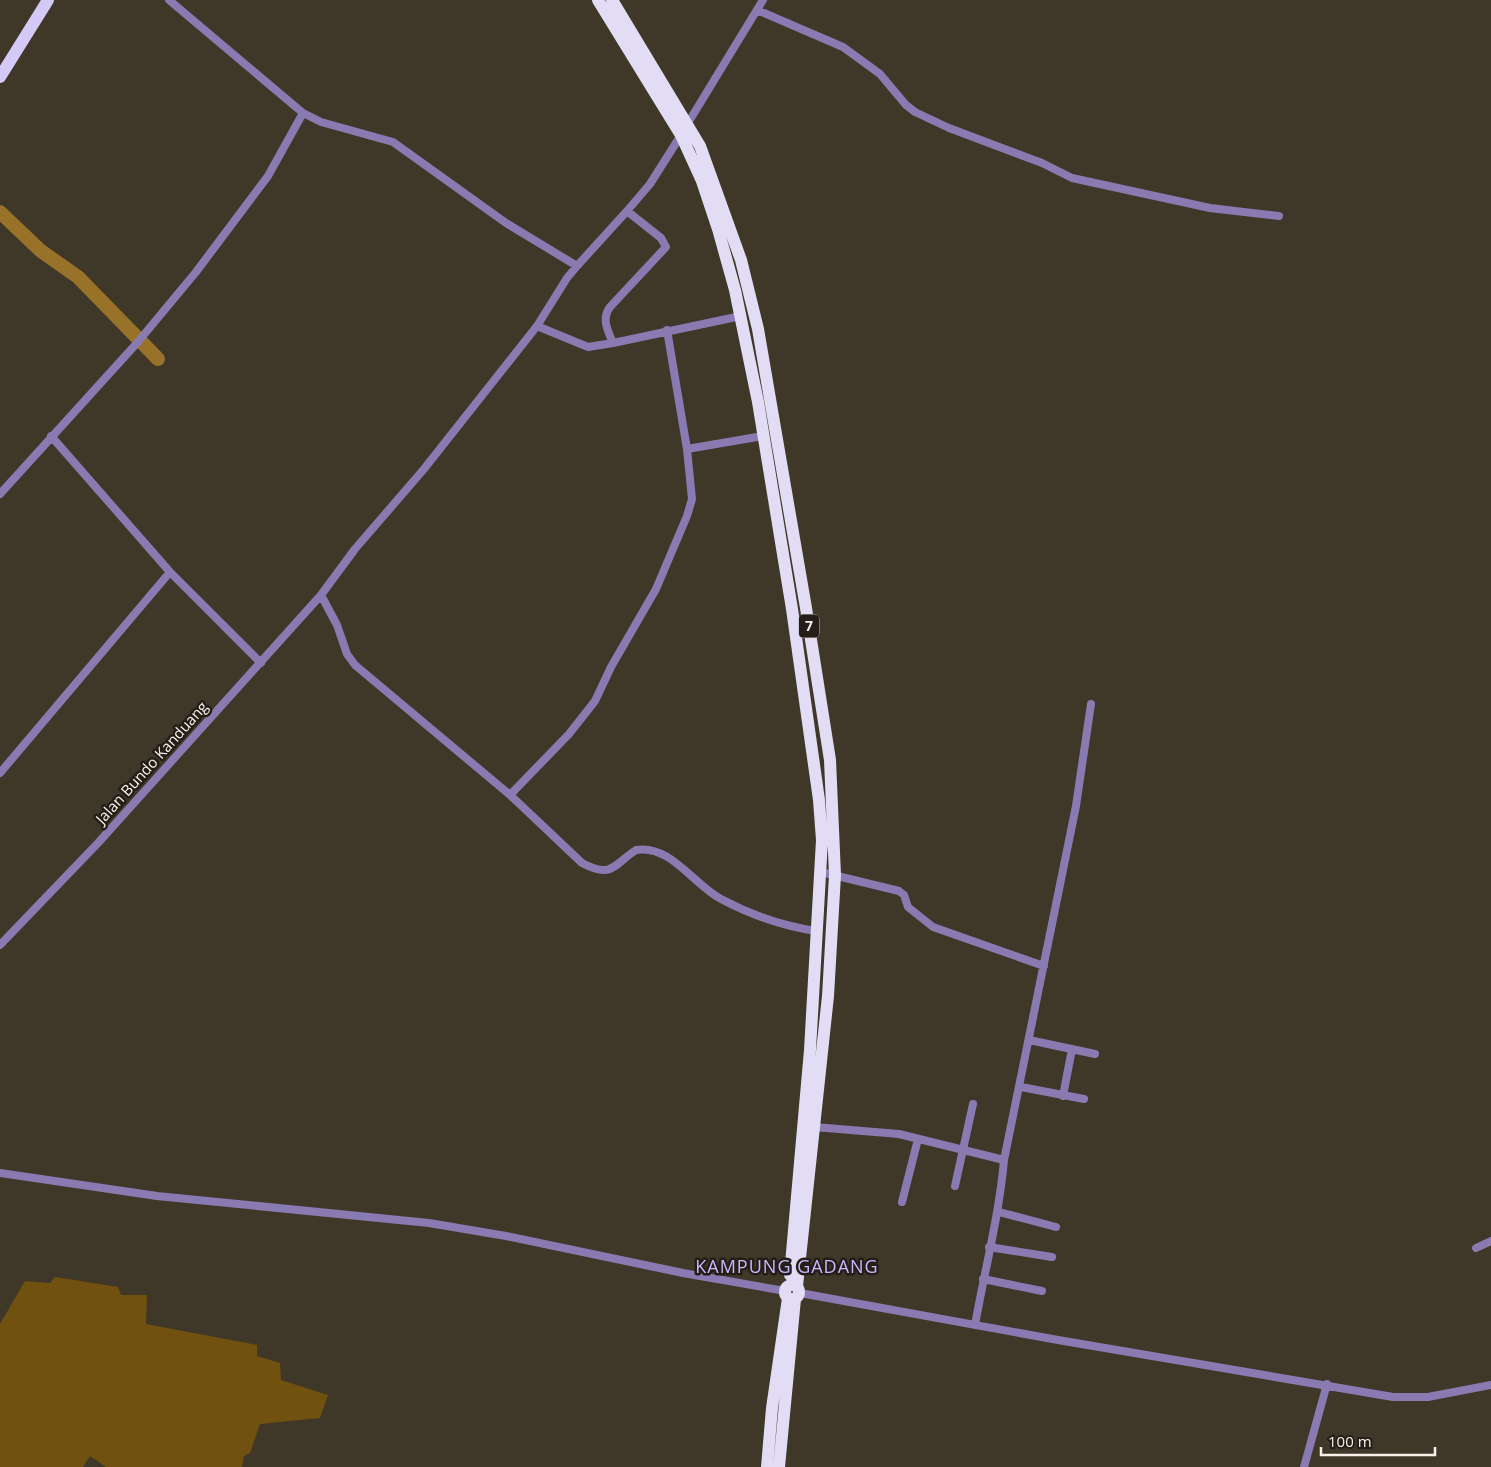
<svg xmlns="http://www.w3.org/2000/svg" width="1491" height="1467" font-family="'Open Sans',sans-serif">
<rect width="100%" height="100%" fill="#3f3728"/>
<path fill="#715110" d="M55 1277 118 1287 121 1295H147L146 1324 257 1345V1356L280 1363 281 1380 328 1395 320 1418 260 1424 250 1453 244 1456 242 1467H106L90 1456 83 1467H0V1324L25 1281 50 1283Z"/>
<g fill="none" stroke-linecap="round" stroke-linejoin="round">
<path stroke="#997229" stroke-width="14" d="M0 212 41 251 78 277 158 359"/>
<path stroke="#8a7ab2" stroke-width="8" d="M169 0 303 113 321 122 393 142 506 223 577 266 627 211
M757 10 843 47 880 74 906 105 915 112 949 128 1042 163 1072 178 1210 208 1279 216
M688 123 763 0
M681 135 650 184 627 211 661 238 666 247 610 307C601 319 608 331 613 343L741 316
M537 326 588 347 613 343
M51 436 170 572 261 663
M687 449 763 436
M0 494 137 343 196 272 268 176 303 113
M321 595 337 625 347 654 355 665 510 795 582 863C612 879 613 865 636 850 670 844 693 884 721 899 751 915 782 926 816 931
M0 773 170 572
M510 795 569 734 595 701 611 667 656 589 687 516 692 499 687 449 667 330
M821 872 899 891 904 895 908 907 933 927 1044 966
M0 945 98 843 321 595 355 549 424 469 537 326 567 278 577 266
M1029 1040 1095 1054
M1021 1087 1084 1099
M1063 1096 1072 1049
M814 1127 899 1134 1004 1160
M0 1173 157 1196 429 1223 506 1236 683 1273 785 1291
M955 1186 973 1104
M902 1202 918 1139
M999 1212 1056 1227
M989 1247 1052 1257
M1476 1248 1491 1241
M983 1279 1042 1291
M800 1293 1058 1340 1393 1397H1428L1491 1385
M975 1325C985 1269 999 1216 1004 1160L1076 806 1091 704
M1304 1467 1327 1384"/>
<path stroke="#d5caf7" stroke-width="12" d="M0 77 48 0"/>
<path stroke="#e2ddf4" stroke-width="12" d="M598 0 681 135 702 181 718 229 735 290 758 402 792 609 819 800 822 840 810 1050 790 1275
M612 0 700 146 741 260 758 329 806 608 830 760 835 875 828 996 797 1286
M785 1292a7 7 0 1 1 14 0a7 7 0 1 1-14 0Z
M767 1467 772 1408 788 1298
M779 1467 795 1299"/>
</g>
<g text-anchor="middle" stroke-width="5" stroke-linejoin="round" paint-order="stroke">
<rect fill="#231f18" stroke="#b7b3aa" stroke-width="1" x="799" y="614.5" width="20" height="23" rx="4"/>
<g font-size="14" font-weight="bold" fill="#f7f2e9">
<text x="809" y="631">7</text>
</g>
<g font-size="15" fill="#f7f2e9" stroke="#231f18">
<text transform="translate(152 763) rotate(-48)" y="5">Jalan Bundo Kanduang</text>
</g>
<g font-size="18" letter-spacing="1" fill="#c9b6fd" stroke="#231f18">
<text x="787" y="1273">KAMPUNG GADANG</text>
</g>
</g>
<path d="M1321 1447v8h114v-8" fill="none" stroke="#f7f2e9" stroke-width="2.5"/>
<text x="1328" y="1447" font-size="15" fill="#f7f2e9" stroke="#231f18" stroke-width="4" paint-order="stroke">100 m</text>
</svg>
